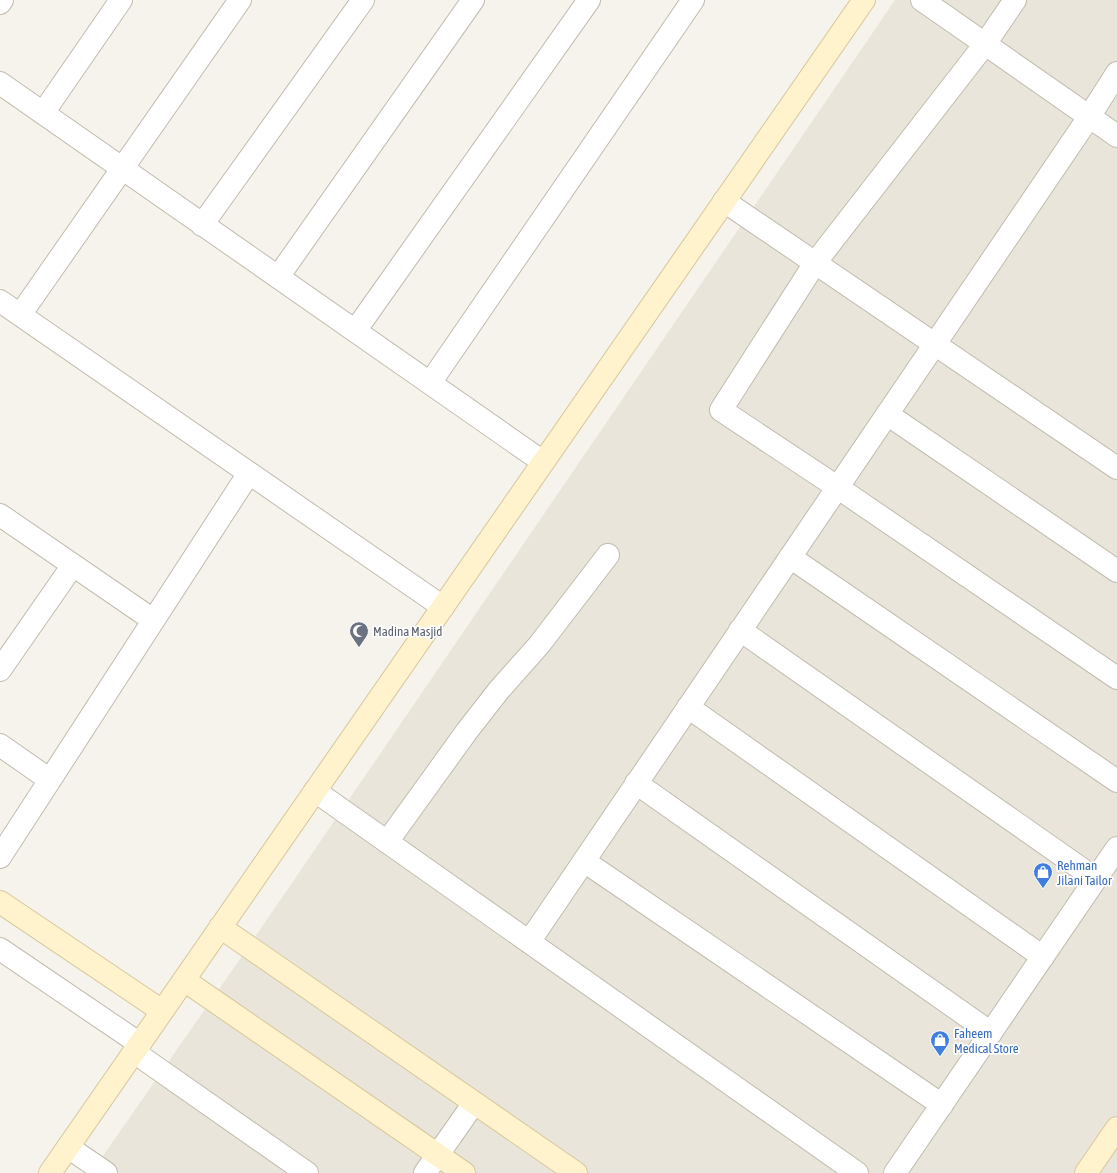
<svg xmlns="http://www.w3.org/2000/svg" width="1117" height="1173" font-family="'Asap Condensed',sans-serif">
<rect width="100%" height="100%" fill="#f6f3ec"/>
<path fill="#eae5da" d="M895 0H1117V1173H91L240 959Z"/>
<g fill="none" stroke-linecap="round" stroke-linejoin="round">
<g stroke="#c2bbae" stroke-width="24">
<path id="street" d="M922 0 1117 136
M1015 0 985 44 815 263 721 410 837 487 1117 678
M0 3 2 0
M0 83 543 462
M43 113 121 0
M724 201 1117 468
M202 225 363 0
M278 277 473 0
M0 301 443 607
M20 315 240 0
M355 331 589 0
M430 383 693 0
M887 414 1117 571
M0 515 153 620
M790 557 1117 781
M740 630 1096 879
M0 670 73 565
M688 707 1043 957
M0 745 50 780
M636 783 991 1033
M315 791 857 1173
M387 842 467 731 499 690 539 645 608 555
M0 857 249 473
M584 861 942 1105
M529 942 1089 117 1117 73
M0 949 140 1044
M134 1052 307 1173
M68 1147 106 1173
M425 1173 474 1103
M895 1173 1117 848"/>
</g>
<g stroke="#d6c79b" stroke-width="24">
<path id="secondary" d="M0 902 162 1011
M220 927 576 1173
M184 980 464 1173
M50 1173 864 0
M1086 1173 1117 1128"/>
</g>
<use href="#street" stroke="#fff" stroke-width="22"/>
<use href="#secondary" stroke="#fff3cd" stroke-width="22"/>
</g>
<defs>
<g id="mosque-pin" transform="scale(1)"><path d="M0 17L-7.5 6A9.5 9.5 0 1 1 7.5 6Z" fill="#6b7280" stroke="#fff"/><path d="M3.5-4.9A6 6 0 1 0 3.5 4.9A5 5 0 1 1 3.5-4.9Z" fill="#fff"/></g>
<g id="shop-pin" transform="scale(1)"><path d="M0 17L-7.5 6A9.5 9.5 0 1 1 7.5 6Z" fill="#3f7fe0" stroke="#fff"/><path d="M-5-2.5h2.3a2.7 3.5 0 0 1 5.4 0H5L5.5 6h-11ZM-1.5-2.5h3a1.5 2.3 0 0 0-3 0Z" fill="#fff"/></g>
</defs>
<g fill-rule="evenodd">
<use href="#mosque-pin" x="359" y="631"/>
<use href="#shop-pin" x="1043" y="872"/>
<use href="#shop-pin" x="940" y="1040"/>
</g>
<g text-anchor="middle" stroke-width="3.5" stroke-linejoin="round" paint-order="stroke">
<g font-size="13" fill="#5b616d" stroke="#fff" text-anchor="start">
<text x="373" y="636">Madina Masjid</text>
</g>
<g font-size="13" fill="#366cbe" stroke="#fff" text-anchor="start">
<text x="1057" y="870">Rehman<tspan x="1057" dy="15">Jilani Tailor</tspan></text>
<text x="954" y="1038">Faheem<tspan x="954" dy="15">Medical Store</tspan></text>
</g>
</g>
</svg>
